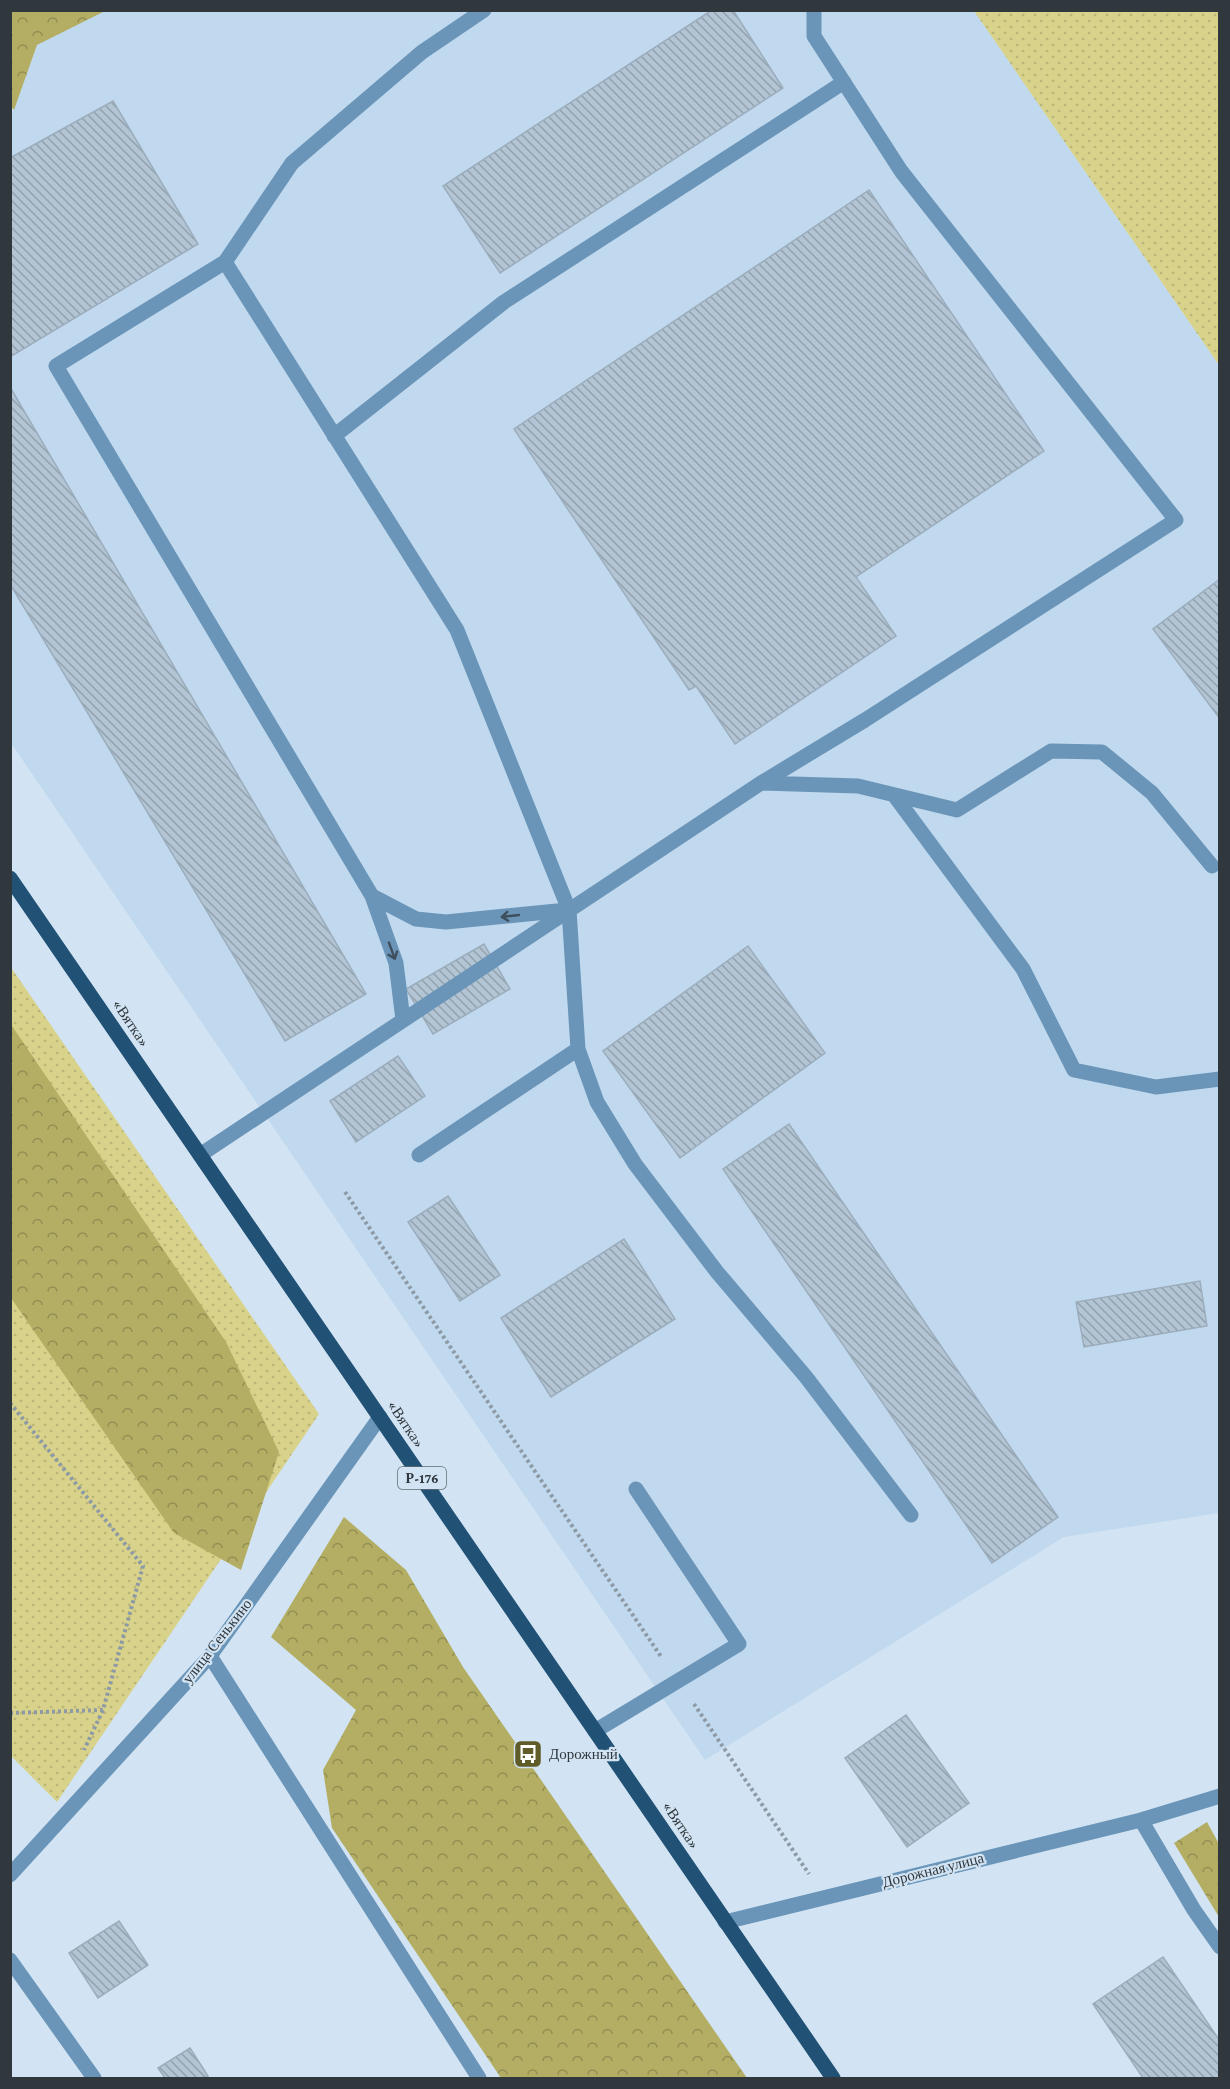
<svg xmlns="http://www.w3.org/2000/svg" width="1230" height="2089" font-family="'Crimson Pro',serif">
<defs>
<pattern id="grass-dots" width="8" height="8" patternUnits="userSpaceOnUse" patternTransform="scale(1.5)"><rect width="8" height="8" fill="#d8d28a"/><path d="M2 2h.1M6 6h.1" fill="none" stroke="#bab578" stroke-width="1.8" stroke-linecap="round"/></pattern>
<pattern id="forest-crowns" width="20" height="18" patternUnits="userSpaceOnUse" patternTransform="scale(1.5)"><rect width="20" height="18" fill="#b3ae63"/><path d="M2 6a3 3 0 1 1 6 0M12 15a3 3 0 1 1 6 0" fill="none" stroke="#928e53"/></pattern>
<pattern id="building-back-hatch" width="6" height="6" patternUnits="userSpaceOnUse" patternTransform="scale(1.5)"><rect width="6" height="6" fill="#b3c5d4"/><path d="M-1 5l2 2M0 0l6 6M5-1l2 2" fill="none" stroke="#92a1ad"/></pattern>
</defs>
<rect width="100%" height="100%" fill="#d2e4f3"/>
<path fill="#c1d9ee" d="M105 10 974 11 1219 365V1513L1064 1537 705 1760 11 743 10 120 37 45Z"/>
<path fill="url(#grass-dots)" d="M974 11H1219V365Z
M10 966 319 1414 57 1802 11 1756Z"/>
<path fill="url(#forest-crowns)" d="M11 10 105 11 37 45 14 110 10 106Z
M10 1023 226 1342 279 1452 241 1570 174 1533 11 1298Z
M344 1517 406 1570 463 1667 747 2078H501L332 1828 323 1770 356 1710 271 1637Z
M1207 1822 1219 1844V1917L1174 1843Z"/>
<path fill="url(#building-back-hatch)" stroke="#9badbc" stroke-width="1.5" d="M712 10H733L783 88 500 273 443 186Z
M113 101 198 244 10 357V158Z
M869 190 1044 451 856 577 896 636 735 744 696 686 689 690 514 429Z
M10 387 366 994 285 1041 10 584Z
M1220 579V719L1153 629Z
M484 944 510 989 433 1034 406 989Z
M748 946 825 1053 680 1158 603 1051Z
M398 1056 425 1096 356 1142 330 1101Z
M789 1124 1058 1517 992 1563 723 1169Z
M448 1196 500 1275 460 1301 408 1222Z
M624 1239 675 1319 551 1397 501 1318Z
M1200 1281 1207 1326 1084 1347 1076 1302Z
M906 1715 969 1803 907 1847 845 1758Z
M119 1921 148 1965 98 1998 69 1953Z
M1163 1957 1220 2041V2078H1143L1093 2004Z
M190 2048 208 2076 205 2078H165L158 2068Z"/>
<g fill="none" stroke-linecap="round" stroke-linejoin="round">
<path stroke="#8d9aa5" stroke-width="4" stroke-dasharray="3 3" stroke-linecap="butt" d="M345 1192 662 1658
M10 1403 143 1566 103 1710 84 1750
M694 1704 809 1874
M10 1713 103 1710"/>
<path stroke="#6a95b8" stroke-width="15" d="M225 262 457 630 569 910 578 1049 597 1102 635 1164 717 1272 806 1377 911 1515
M334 436 504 302 844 82
M761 783 858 786 957 810 1051 751 1102 752 1152 793 1212 866
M894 795 1023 969 1074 1070 1156 1087 1220 1079
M372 896 416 919 446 922 567 910
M403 1020 396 963 372 896 56 366 225 262 292 163 422 52 484 10
M200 1155 761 783 865 720 1176 520 901 171 814 36V10
M419 1155 578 1049
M210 1656 479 2078
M595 1731 739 1644 636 1489
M1220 1796 1141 1820 1194 1910 1220 1947
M10 1875 210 1656 380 1417
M725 1922 1141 1820
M10 1960 94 2078"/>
<path stroke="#215276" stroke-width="15" d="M10 878 833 2078"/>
</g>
<defs><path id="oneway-shaft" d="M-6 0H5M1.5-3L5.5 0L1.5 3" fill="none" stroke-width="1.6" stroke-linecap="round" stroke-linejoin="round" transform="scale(1.5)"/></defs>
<g stroke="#3e4e5c">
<use href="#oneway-shaft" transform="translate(510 916) rotate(174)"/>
<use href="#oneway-shaft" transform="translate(392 951) rotate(70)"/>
</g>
<defs>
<g id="bus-square" transform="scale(1.5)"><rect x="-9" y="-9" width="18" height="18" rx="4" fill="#605c29" stroke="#d2e4f3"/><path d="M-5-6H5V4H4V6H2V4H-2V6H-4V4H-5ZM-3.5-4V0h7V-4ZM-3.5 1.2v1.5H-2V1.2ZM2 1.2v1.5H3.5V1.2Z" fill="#fff"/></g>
</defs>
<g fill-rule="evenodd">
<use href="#bus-square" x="528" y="1754"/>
</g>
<g text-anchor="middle" stroke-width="4.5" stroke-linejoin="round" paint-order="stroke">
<rect fill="#d2e4f3" stroke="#616b74" stroke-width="1.5" x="398" y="1467" width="48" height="22" rx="4.5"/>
<g font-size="14" font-weight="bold" fill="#30373d">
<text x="422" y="1483">Р-176</text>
</g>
<g font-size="15" fill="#30373d" stroke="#d2e4f3">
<text transform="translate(131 1023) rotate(56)" y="5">«Вятка»</text>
<text transform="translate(406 1424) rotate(56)" y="5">«Вятка»</text>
<text transform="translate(217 1641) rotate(-52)" y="5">улица Сенькино</text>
<text transform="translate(681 1825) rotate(56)" y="5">«Вятка»</text>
<text transform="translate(933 1870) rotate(-14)" y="5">Дорожная улица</text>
</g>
<g font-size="15" fill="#30373d" stroke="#d2e4f3" text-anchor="start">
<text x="549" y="1759">Дорожный</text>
</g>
</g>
<rect width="1230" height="2089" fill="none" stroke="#30373d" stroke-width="24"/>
</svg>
